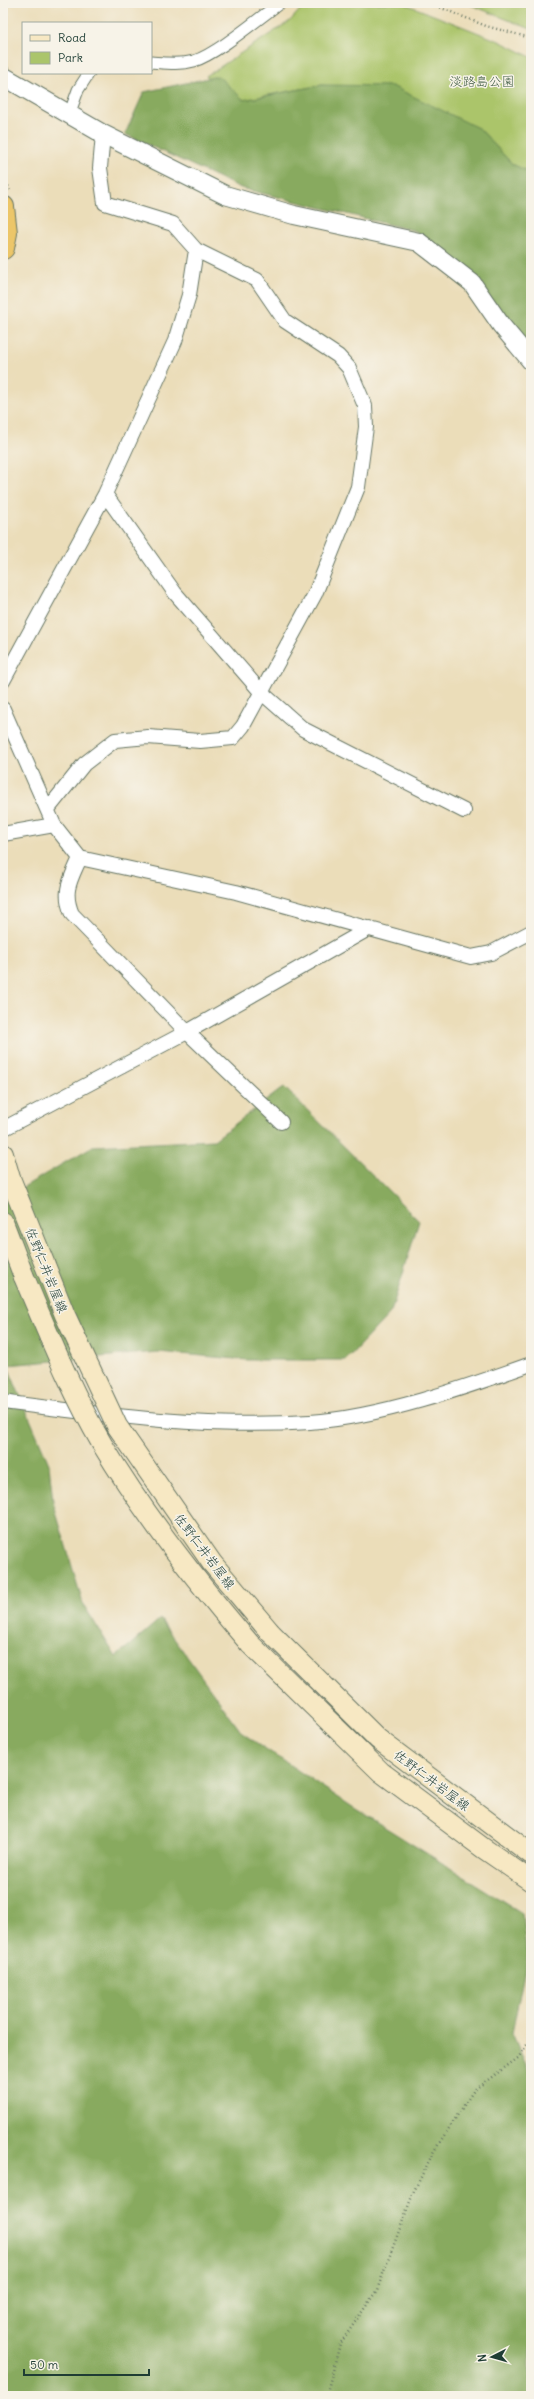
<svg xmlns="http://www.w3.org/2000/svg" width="534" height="2399" font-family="Delius,'Klee One',sans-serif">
<rect width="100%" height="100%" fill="#f7f3e8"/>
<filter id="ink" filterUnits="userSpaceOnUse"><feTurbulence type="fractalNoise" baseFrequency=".025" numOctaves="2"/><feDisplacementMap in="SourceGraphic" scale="8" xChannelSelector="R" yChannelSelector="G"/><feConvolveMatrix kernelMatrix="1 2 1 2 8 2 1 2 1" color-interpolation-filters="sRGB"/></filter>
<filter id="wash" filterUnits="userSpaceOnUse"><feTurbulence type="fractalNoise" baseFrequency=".012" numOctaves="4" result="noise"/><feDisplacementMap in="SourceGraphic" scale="16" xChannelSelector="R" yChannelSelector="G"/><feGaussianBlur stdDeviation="0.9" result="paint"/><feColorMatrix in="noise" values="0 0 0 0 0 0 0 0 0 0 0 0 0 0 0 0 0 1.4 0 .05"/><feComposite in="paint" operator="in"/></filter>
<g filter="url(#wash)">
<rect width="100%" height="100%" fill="#ebddb9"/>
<path fill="#abc56b" stroke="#658150" d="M306 3H403L499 41 531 57V173L512 164 480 129 322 85 232 102 206 76 290 21Z
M466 3H531V29Z"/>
<path fill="#88aa5f" stroke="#54744a" d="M218 76 244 100 322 85 392 86 480 129 512 164 531 173V350L416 231 241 188 125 134 144 92Z
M284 1087 419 1221 391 1312 346 1360H247L158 1352 7 1365 49 1464 53 1502 83 1604 116 1657 160 1619 242 1733 351 1806 522 1913 527 1959 512 2033 531 2076V2396H3V1199L93 1146 214 1140Z"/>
</g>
<g filter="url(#ink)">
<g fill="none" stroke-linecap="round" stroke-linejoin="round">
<g stroke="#667563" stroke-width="13">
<path id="pedestrian" d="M151 62C165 63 180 65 194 61 217 54 259 18 280 3
M69 115 78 90 89 73"/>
</g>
<g stroke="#667563" stroke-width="16">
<path id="minor" d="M105 494 175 593 261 692 303 729 464 811
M3 681 105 494 175 341 189 295 196 250
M3 709 54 825 80 858 236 892 471 957 491 953 531 932
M48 809 84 764 115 740 148 737 200 741 233 738 243 726 315 594 358 487 366 427 365 406 349 368 338 356 285 321 257 280 196 250 173 224 105 203 100 168 103 134
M3 834 54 825
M80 858C71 879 62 891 72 914L187 1032 281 1122
M3 1129 187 1032 370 928
M3 1402C104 1415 207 1429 310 1422 381 1417 464 1388 531 1364"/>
</g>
<g stroke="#667563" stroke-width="20">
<path id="tertiary" d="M3 76 103 134 225 195 294 215 419 242 472 283 501 325 531 361"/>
</g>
<g stroke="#667563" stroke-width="22">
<path id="secondary" d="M3 1154 10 1178 45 1265
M3 1222 24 1277
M270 1632 378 1739 531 1854
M250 1644 381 1772 483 1848 531 1881"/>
</g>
<g stroke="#667563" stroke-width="24">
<path id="motorway" d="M3 207 6 233 3 248"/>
</g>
<path stroke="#667563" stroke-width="2.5" stroke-dasharray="1 3" stroke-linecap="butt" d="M429 3 486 26 531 38
M3 175 10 190
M326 2396 340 2344 377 2290 414 2191 434 2151 474 2090 518 2058 531 2039"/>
<use href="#pedestrian" stroke="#fff" stroke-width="11"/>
<use href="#minor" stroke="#fff" stroke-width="14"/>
<use href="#tertiary" stroke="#fff" stroke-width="18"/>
<use href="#secondary" stroke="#f7e8c3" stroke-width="20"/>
<use href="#motorway" stroke="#ecc669" stroke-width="22"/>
<g stroke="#667563" stroke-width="22" stroke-linecap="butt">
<path id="secondary-bridge" d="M45 1265 65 1315 117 1426 212 1563 270 1632
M24 1277C48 1333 71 1391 102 1444 145 1516 196 1581 250 1644"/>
</g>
<use href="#secondary-bridge" stroke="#f7e8c3" stroke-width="20"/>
</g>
</g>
<g text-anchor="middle" stroke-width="3" stroke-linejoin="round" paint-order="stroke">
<g font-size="13" fill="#3b583f" stroke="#f7f3e8">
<text x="482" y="86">淡路島公園</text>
</g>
<g font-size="13" fill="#1f3d34" stroke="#f7f3e8">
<text transform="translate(47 1270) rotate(68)" y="5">佐野仁井岩屋線</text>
<text transform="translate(205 1551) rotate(53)" y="5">佐野仁井岩屋線</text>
<text transform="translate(432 1780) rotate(37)" y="5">佐野仁井岩屋線</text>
</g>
</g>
<rect width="534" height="2399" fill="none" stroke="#f7f3e8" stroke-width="16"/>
<rect x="22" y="22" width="130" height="52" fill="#f7f3e8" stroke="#a1aaa0"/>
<rect x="30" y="35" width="20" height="6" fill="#f7e8c3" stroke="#a1aaa0"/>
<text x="58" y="42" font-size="12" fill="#1f3d34">Road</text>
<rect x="30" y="52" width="20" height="12" fill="#abc56b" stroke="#a1aaa0"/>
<text x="58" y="62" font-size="12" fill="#1f3d34">Park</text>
<g transform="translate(492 2357) rotate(264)" stroke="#f7f3e8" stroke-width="3" paint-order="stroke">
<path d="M0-3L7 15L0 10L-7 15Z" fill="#1f3d34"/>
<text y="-6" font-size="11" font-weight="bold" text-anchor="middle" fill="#1f3d34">N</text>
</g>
<path d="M24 2369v6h125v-6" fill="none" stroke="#1f3d34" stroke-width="2"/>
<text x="30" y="2369" font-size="12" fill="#1f3d34" stroke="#f7f3e8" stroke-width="3" paint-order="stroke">50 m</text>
</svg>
